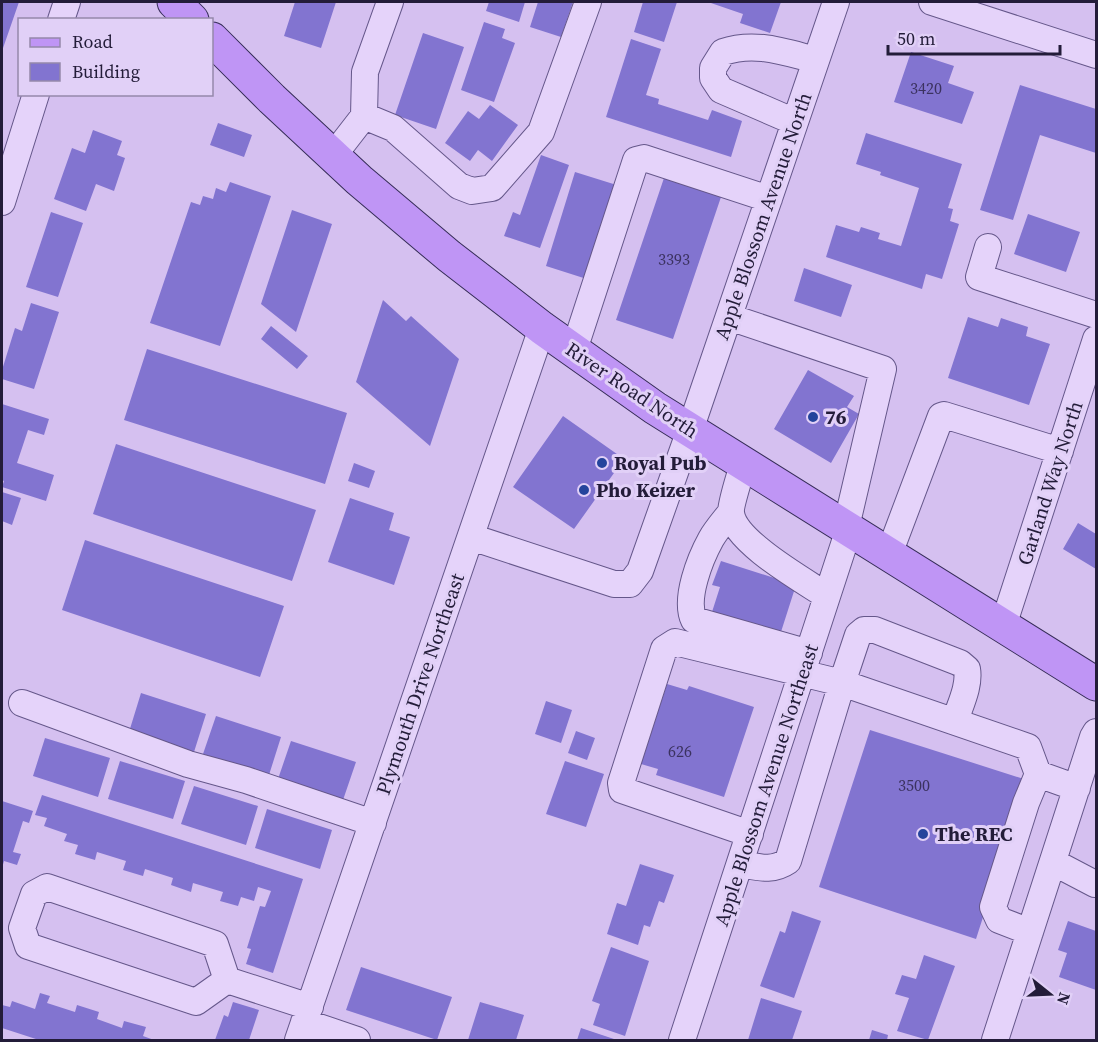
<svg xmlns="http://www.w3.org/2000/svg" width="1098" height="1042" font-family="'Source Serif 4',serif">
<rect width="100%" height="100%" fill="#d5c0f0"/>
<path fill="#8274d0" d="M2 2H19L2 51Z
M295 2H336L321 48 284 36Z
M489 2H525L519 22 486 11Z
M538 2H573L561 37 530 27Z
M643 2H677L664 42 634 32Z
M708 2H781L770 33 740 23 743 14Z
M484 22 505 29 502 38 515 43 494 102 461 90Z
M423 33 464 47 436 129 395 115Z
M631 39 661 49 646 95 659 99 658 104 708 120 712 110 742 121 731 157 606 117Z
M911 52 954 66 948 83 974 92 962 124 894 102Z
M1020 85 1096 109V153L1040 135 1013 220 980 210Z
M490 105 518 125 492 161 478 150 470 161 445 143 468 111 479 119Z
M218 123 252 135 244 157 210 145Z
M93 130 122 141 117 155 125 158 114 191 96 184 86 211 54 199 72 148 85 153Z
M866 133 962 164 948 208 953 209 950 221 959 224 942 279 926 274 922 289 826 257 836 225 859 232 861 227 880 233 878 239 901 246 919 188 880 175 881 172 856 164Z
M541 155 569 165 540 248 504 236 513 212 520 215Z
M575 172 623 187 593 281 546 266Z
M664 178 721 197 673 339 616 320Z
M230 182 271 196 220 346 150 323 191 202 200 205 203 196 213 199 216 188 226 192Z
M292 210 332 224 296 332 261 304Z
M51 212 83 223 58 297 26 287Z
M1028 214 1080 232 1066 272 1014 254Z
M804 268 852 285 841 317 794 301Z
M383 300 406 321 411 316 459 359 430 446 356 382Z
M31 303 59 312 34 389 2 379V370L15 328 22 331Z
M968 317 998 327 1001 318 1028 327 1026 336 1050 344 1029 405 948 378Z
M271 326 308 356 297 369 261 339Z
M147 349 347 413 325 484 124 420Z
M808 370 854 396 847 407 859 414 831 463 774 429Z
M2 404 49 419 44 435 28 430 17 463 54 475 46 501 2 487 4 481 2 480Z
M563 416 624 459 574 529 513 487Z
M116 444 316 510 292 581 93 514Z
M354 463 375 471 369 488 348 481Z
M2 492 21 498 12 525 2 521Z
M350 498 394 513 389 530 410 537 394 585 328 562Z
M1078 523 1096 534V569L1063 549Z
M85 540 284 606 260 677 62 610Z
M721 561 796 585 780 635 712 612 720 587 712 585Z
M667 684 687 690 689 686 754 707 724 797 656 775 658 769 641 764Z
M141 693 206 714 194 752 129 732Z
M546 701 572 710 561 743 535 734Z
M216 716 281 737 269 775 203 754Z
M870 730 1027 780 976 939 819 887Z
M576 731 595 738 587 760 568 753Z
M45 738 110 758 98 797 33 776Z
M291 741 356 762 343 800 278 779Z
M120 761 185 781 173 819 108 799Z
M565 761 604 774 586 827 546 814Z
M194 786 258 806 246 845 181 824Z
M42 795 303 879 273 973 246 964 251 949 247 948 260 906 265 907 271 891 258 887 254 901 241 897 238 906 220 901 223 892 193 883 191 892 171 885 173 878 145 869 143 876 123 870 126 861 97 852 95 860 75 854 78 845 64 841 67 834 44 826 47 818 35 815Z
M2 801 33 811 29 823 23 821 13 852 21 854 17 865 4 861 2 868Z
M267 809 332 830 320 869 255 848Z
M640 864 674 875 664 903 659 901 650 927 644 925 638 945 607 934 617 903 626 906Z
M792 911 821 921 794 998 760 986 780 931 785 933Z
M1068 921 1096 931V990L1059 977 1067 953 1058 950Z
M611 947 649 961 625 1036 593 1025 600 1004 592 1001Z
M924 955 955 966 928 1040 897 1031 909 998 895 994 902 975 916 979Z
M361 967 452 997 437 1040 346 1010Z
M40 993 50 996 47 1003 75 1012 77 1005 99 1012 97 1019 122 1028 124 1021 146 1027 143 1036 154 1040H39L2 1028V1005L10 1007 12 1001 35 1009Z
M761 998 802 1011 792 1040H748Z
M233 1002 259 1010 249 1040H215L224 1015 228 1017Z
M480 1002 524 1015 516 1040H468Z
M581 1028 617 1040H577Z
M872 1030 888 1035 887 1040H869Z"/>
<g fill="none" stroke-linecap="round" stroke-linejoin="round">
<g stroke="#65578a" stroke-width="28">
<path id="minor" d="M932 2 1096 55
M61 20 67 2
M364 116 393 128 459 186 472 191 492 188 541 132 588 2
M795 122 721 90 713 78V68L723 52C755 41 784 52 816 60
M333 156 364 116 365 72 390 2
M2 202 36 94
M988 247 979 277 1096 315
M729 317 883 369 846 527
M574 350 636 160 644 158 769 199
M743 464C741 473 730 505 731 513 735 542 803 580 827 596
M731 512C724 521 716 530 711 539 700 559 684 599 694 620L809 653
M471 537 614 584H630L640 571 690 430 836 2
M889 554 941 416 944 415 1060 451
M1003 626 1096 339
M22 703 188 764 246 780 373 823
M750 834 622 790 621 783 664 649 675 642 842 683 1028 747 1038 774 1077 788
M1053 862 1095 884
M740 864C758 867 772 872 788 861L842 683 858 635 864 630H875L960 663 967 669C970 686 960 705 955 721
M1030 932 999 920 993 907 1026 803 1038 774
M227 980 196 1002 28 946 22 928 34 894 47 887 215 944 227 980 310 1007
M304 1022 357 1040
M298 1040 542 328
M682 1040 849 529
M995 1040 1093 737 1096 732"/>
</g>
<g stroke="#352c57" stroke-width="35">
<path id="major" d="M174 2 192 20
M212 39 272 99 359 180 449 256 542 328 655 408 1096 684"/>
</g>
<use href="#minor" stroke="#e5d3fa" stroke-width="26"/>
<use href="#major" stroke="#bf95f5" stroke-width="33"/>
</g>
<g fill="#24449c" stroke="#e1d0f7" stroke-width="2">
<circle cx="813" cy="417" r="6"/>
<circle cx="602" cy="463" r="6"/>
<circle cx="584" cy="490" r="6"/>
<circle cx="923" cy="834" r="6"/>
</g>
<g text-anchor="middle" stroke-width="6" stroke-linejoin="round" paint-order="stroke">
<g font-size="16" fill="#3b325f">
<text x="926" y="94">3420</text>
<text x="674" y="265">3393</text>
<text x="680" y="757">626</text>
<text x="914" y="791">3500</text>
</g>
<g font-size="20" fill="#231c39" stroke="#e1d0f7">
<text transform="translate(763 216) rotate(-71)" y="7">Apple Blossom Avenue North</text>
<text transform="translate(632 390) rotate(34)" y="7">River Road North</text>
<text transform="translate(1050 483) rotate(-72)" y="7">Garland Way North</text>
<text transform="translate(420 684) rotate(-71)" y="7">Plymouth Drive Northeast</text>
<text transform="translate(766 785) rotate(-72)" y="7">Apple Blossom Avenue Northeast</text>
</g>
<g font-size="20" font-weight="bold" fill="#231c39" stroke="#e1d0f7" text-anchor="start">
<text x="825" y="424">76</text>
<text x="614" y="470">Royal Pub</text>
<text x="596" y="497">Pho Keizer</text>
<text x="935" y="841">The REC</text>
</g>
</g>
<rect width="1098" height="1042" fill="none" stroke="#231c39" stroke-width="6"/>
<rect x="18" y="18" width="195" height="78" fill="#e1d0f7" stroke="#9588ab" stroke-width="1.5"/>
<rect x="30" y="38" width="30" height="9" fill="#bf95f5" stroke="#9588ab" stroke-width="1.5"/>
<text x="72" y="48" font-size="18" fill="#231c39">Road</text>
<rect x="30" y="63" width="30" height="18" fill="#8274d0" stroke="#9588ab" stroke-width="1.5"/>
<text x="72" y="78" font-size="18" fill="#231c39">Building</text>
<g transform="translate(1050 994) rotate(108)" stroke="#e1d0f7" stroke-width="4.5" paint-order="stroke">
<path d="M0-4.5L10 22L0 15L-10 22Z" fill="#231c39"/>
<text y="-9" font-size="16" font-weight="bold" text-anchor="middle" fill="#231c39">N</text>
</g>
<path d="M888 45v9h172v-9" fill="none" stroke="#231c39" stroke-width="3"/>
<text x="897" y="45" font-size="18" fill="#231c39" stroke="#e1d0f7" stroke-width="4.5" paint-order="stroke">50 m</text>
</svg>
